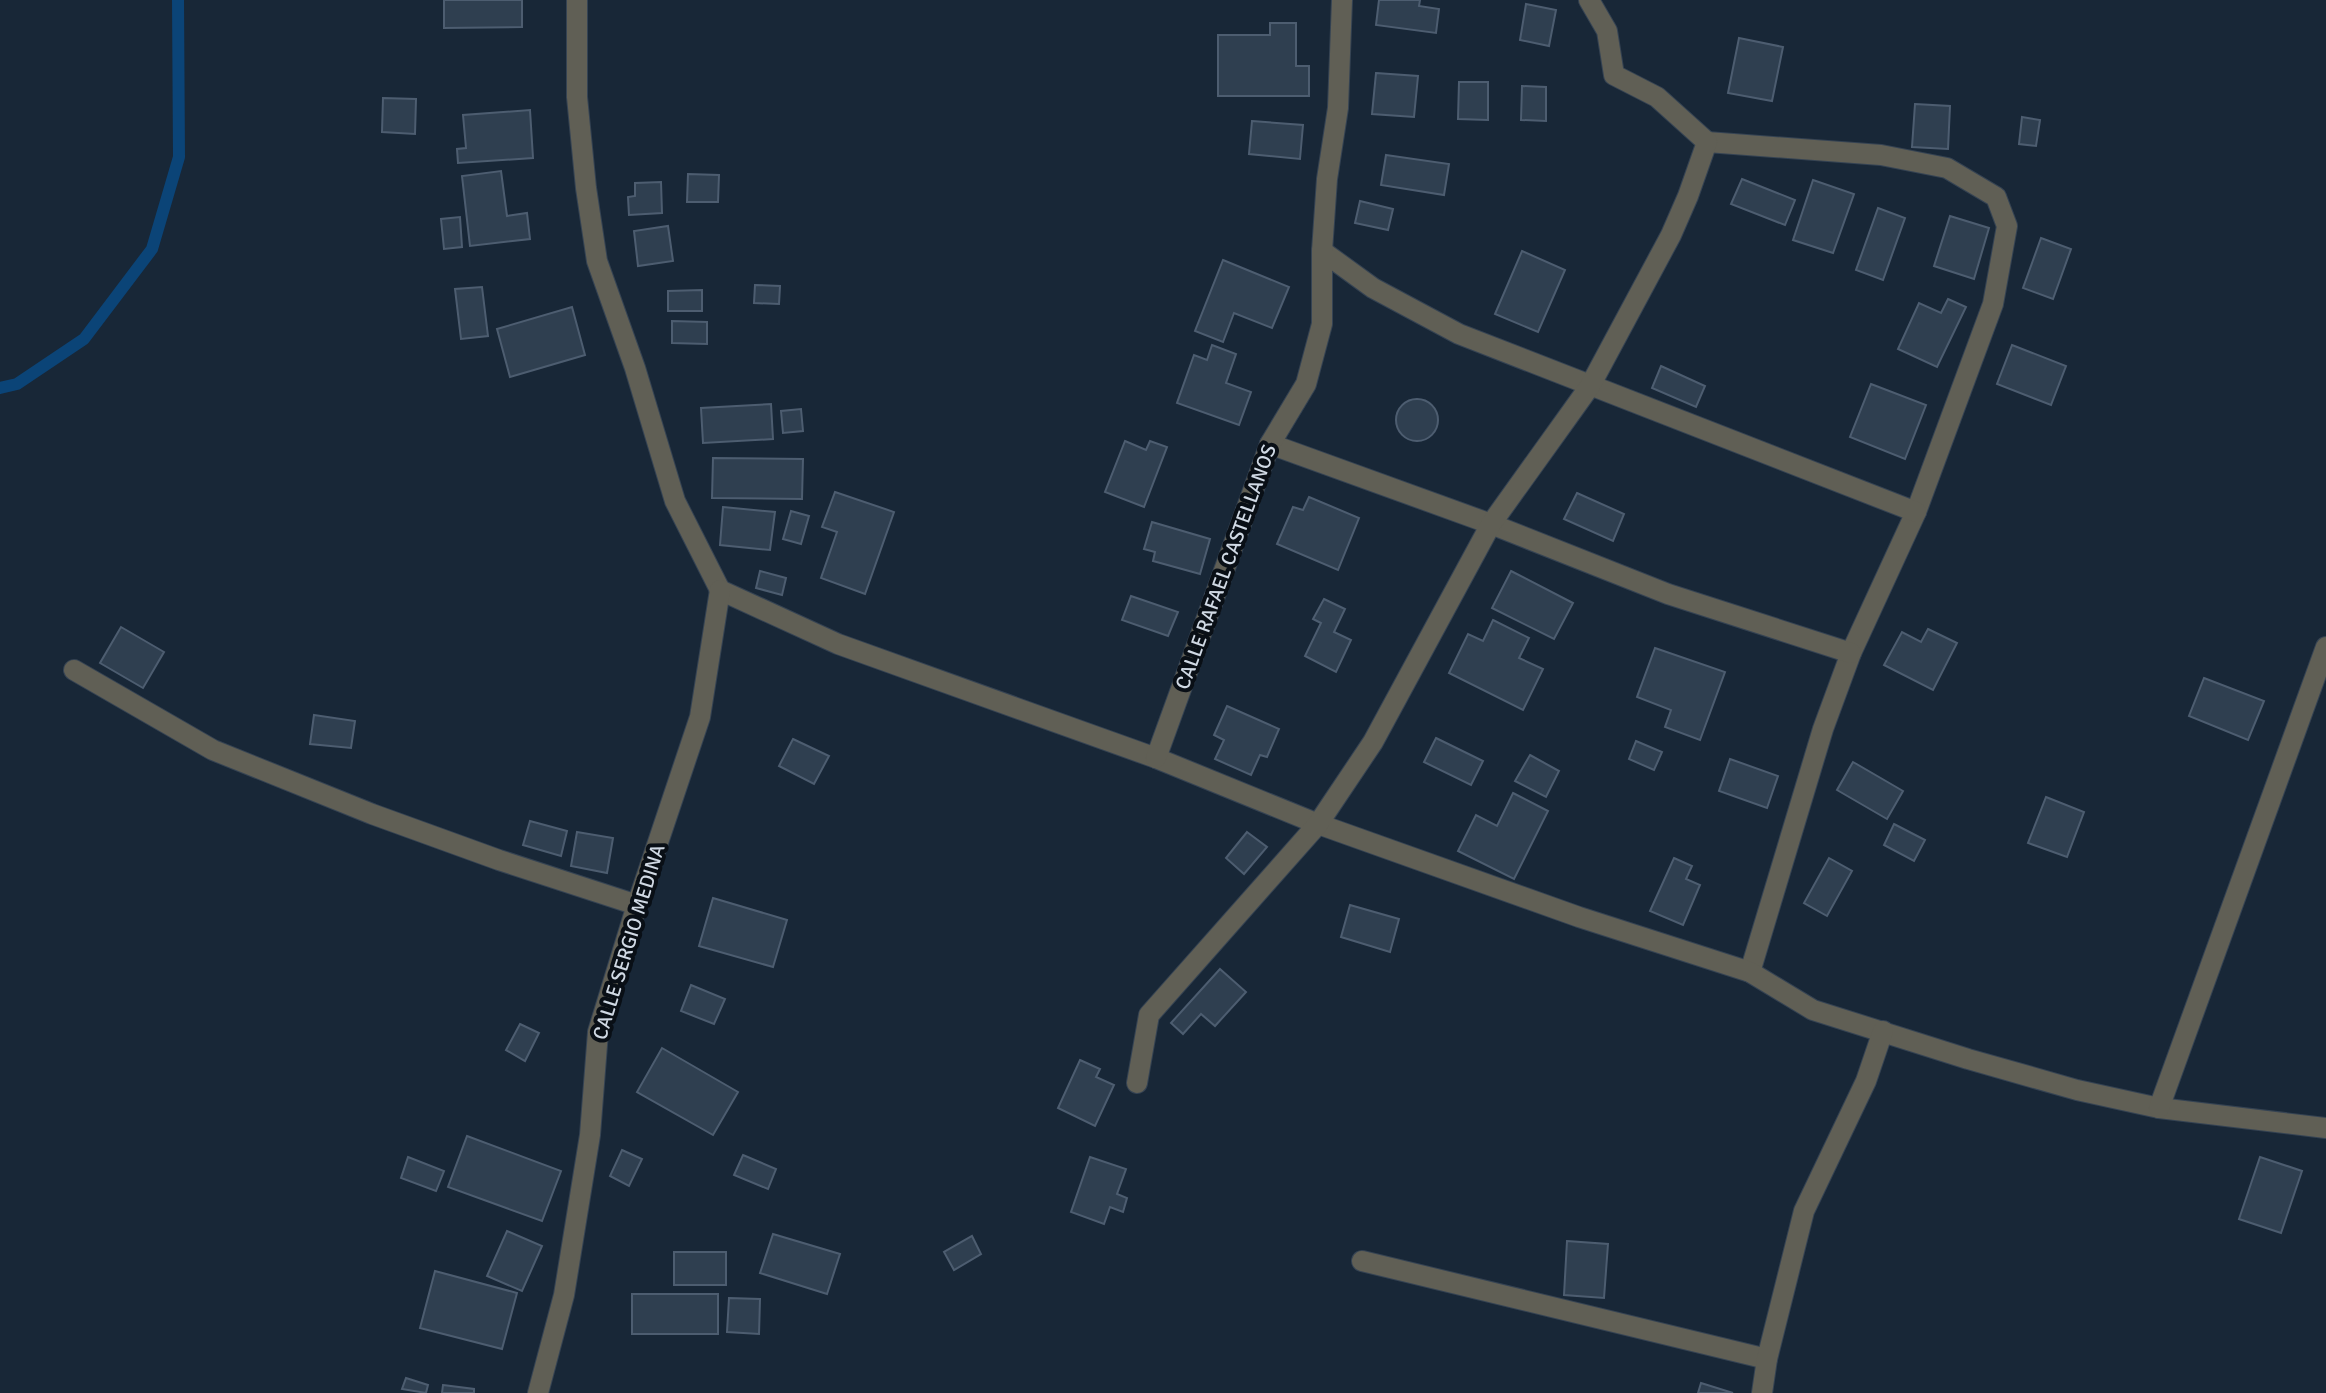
<svg xmlns="http://www.w3.org/2000/svg" width="2326" height="1393" font-family="Signika,sans-serif">
	<style>
		.lines { fill: none; stroke-linecap: round; stroke-linejoin: round }
		.stream { stroke: #0b4477; stroke-width: 12 }
		.building { fill: #2f3f50; stroke: #4d5d70; stroke-width: 2 }
		.minor-casing { stroke: #354353; stroke-width: 22 }
		.minor { stroke: #605f55; stroke-width: 20 }
		.labels { text-anchor: middle; dominant-baseline: central; stroke-width: 8; stroke-linejoin: round; paint-order: stroke }
		.street-label { font-size: 20px; fill: #d0d9e4; stroke: #090f16 }
	</style>
	<rect width="100%" height="100%" fill="#182737"/>
	<g class="lines">
		<polyline class="stream" points="0,388 17,384 84,339 152,249 179,157 178,0"/>
	</g>
	<g class="building">
		<polygon points="444,0 522,0 522,27 444,28"/>
		<polygon points="1379,0 1420,0 1419,6 1439,9 1436,33 1376,25"/>
		<polygon points="1526,4 1556,10 1549,46 1520,40"/>
		<polygon points="1270,23 1296,23 1296,66 1309,66 1309,96 1218,96 1218,35 1270,35"/>
		<polygon points="1739,38 1783,47 1772,101 1728,93"/>
		<polygon points="1376,73 1418,76 1414,117 1372,114"/>
		<polygon points="1459,82 1488,82 1488,120 1458,119"/>
		<polygon points="1522,86 1546,87 1546,121 1521,120"/>
		<polygon points="383,98 416,99 415,134 382,132"/>
		<polygon points="1915,104 1950,106 1948,149 1912,147"/>
		<polygon points="530,110 533,158 458,163 457,149 466,148 463,115"/>
		<polygon points="2022,117 2040,120 2036,146 2019,144"/>
		<polygon points="1252,121 1303,125 1300,159 1249,154"/>
		<polygon points="1386,155 1449,164 1444,195 1381,185"/>
		<polygon points="501,171 507,216 527,213 530,239 470,246 462,176"/>
		<polygon points="688,174 719,175 718,202 687,202"/>
		<polygon points="1742,179 1795,200 1785,225 1731,204"/>
		<polygon points="1813,180 1854,194 1833,253 1793,240"/>
		<polygon points="661,182 662,213 629,215 628,197 635,196 635,183"/>
		<polygon points="1360,201 1393,209 1388,230 1355,223"/>
		<polygon points="1878,208 1905,218 1883,280 1856,270"/>
		<polygon points="1950,216 1989,228 1974,279 1934,266"/>
		<polygon points="460,217 462,247 444,249 441,219"/>
		<polygon points="668,226 673,261 638,266 634,231"/>
		<polygon points="2041,238 2071,249 2053,299 2023,288"/>
		<polygon points="1522,251 1565,270 1538,332 1495,314"/>
		<polygon points="1223,260 1289,287 1272,328 1234,313 1223,342 1195,331"/>
		<polygon points="755,285 780,286 779,304 754,303"/>
		<polygon points="482,287 488,336 461,339 455,289"/>
		<polygon points="702,290 702,311 668,311 668,291"/>
		<polygon points="1948,299 1966,307 1937,367 1898,349 1919,303 1941,313"/>
		<polygon points="572,307 585,355 510,377 497,329"/>
		<polygon points="672,321 707,322 707,344 672,343"/>
		<polygon points="1212,345 1236,354 1226,383 1251,392 1239,425 1177,403 1194,355 1207,360"/>
		<polygon points="2012,345 2066,366 2051,405 1997,384"/>
		<polygon points="1661,366 1705,386 1696,407 1652,388"/>
		<polygon points="1871,384 1926,405 1905,459 1850,437"/>
		<circle cx="1417" cy="420" r="21"/>
		<polygon points="771,404 773,439 703,443 701,408"/>
		<polygon points="801,409 803,431 783,433 781,411"/>
		<polygon points="1125,441 1146,450 1150,441 1167,447 1144,507 1105,492"/>
		<polygon points="713,458 803,459 802,499 712,498"/>
		<polygon points="835,492 894,512 865,594 821,578 837,532 822,527"/>
		<polygon points="1577,493 1624,514 1613,541 1564,519"/>
		<polygon points="1309,497 1359,518 1338,570 1277,544 1293,507 1303,510"/>
		<polygon points="723,507 775,512 770,550 720,545"/>
		<polygon points="791,511 809,516 801,544 783,539"/>
		<polygon points="1152,522 1210,539 1200,574 1153,561 1155,552 1144,549"/>
		<polygon points="760,571 786,578 782,595 756,588"/>
		<polygon points="1511,571 1573,603 1554,639 1492,608"/>
		<polygon points="1131,596 1178,612 1168,636 1122,620"/>
		<polygon points="1324,599 1345,609 1334,632 1351,640 1336,672 1305,656 1321,623 1313,619"/>
		<polygon points="1493,620 1529,638 1519,658 1543,669 1523,710 1449,673 1468,634 1483,641"/>
		<polygon points="121,627 164,652 143,688 100,663"/>
		<polygon points="1928,629 1957,643 1933,690 1884,665 1902,632 1921,642"/>
		<polygon points="1655,648 1725,672 1700,740 1665,727 1671,710 1637,697"/>
		<polygon points="2204,678 2264,701 2248,740 2189,716"/>
		<polygon points="1227,706 1279,729 1267,757 1260,755 1251,775 1215,759 1224,740 1214,735"/>
		<polygon points="314,715 355,721 351,748 310,744"/>
		<polygon points="1436,738 1483,761 1471,785 1424,762"/>
		<polygon points="793,739 829,756 814,784 779,766"/>
		<polygon points="1636,741 1662,752 1654,770 1629,759"/>
		<polygon points="1530,755 1559,771 1546,797 1515,781"/>
		<polygon points="1730,759 1778,776 1767,808 1719,791"/>
		<polygon points="1853,762 1903,791 1887,819 1837,790"/>
		<polygon points="1513,793 1548,811 1514,879 1458,851 1476,815 1497,826"/>
		<polygon points="2046,797 2084,812 2067,857 2028,843"/>
		<polygon points="530,821 567,831 561,856 523,845"/>
		<polygon points="1894,824 1925,840 1914,861 1884,845"/>
		<polygon points="577,832 613,838 607,873 571,866"/>
		<polygon points="1247,832 1267,847 1244,874 1226,858"/>
		<polygon points="1674,858 1692,866 1686,879 1700,885 1683,925 1650,911"/>
		<polygon points="1829,858 1852,871 1827,916 1804,903"/>
		<polygon points="713,898 787,920 773,967 699,946"/>
		<polygon points="1350,905 1399,919 1390,952 1341,937"/>
		<polygon points="1220,969 1246,992 1215,1026 1201,1014 1183,1034 1171,1023"/>
		<polygon points="691,985 725,999 714,1024 681,1011"/>
		<polygon points="520,1024 539,1033 525,1061 506,1050"/>
		<polygon points="662,1048 738,1092 713,1135 637,1092"/>
		<polygon points="1080,1060 1100,1069 1096,1077 1114,1085 1095,1126 1058,1108"/>
		<polygon points="467,1136 561,1171 542,1221 448,1187"/>
		<polygon points="622,1150 642,1159 629,1186 610,1176"/>
		<polygon points="743,1155 776,1169 768,1189 734,1175"/>
		<polygon points="408,1157 444,1171 436,1191 401,1178"/>
		<polygon points="1090,1157 1126,1169 1117,1194 1127,1198 1123,1212 1110,1207 1104,1224 1071,1212"/>
		<polygon points="2260,1157 2302,1171 2281,1233 2239,1219"/>
		<polygon points="507,1231 542,1246 522,1291 487,1276"/>
		<polygon points="773,1234 840,1254 827,1294 760,1273"/>
		<polygon points="972,1236 981,1254 954,1270 944,1252"/>
		<polygon points="1567,1241 1608,1244 1604,1298 1564,1295"/>
		<rect x="674" y="1252" width="52" height="33"/>
		<polygon points="435,1271 517,1293 502,1349 420,1328"/>
		<rect x="632" y="1294" width="86" height="40"/>
		<polygon points="729,1298 760,1299 759,1334 727,1332"/>
		<polygon points="406,1378 428,1385 426,1393 402,1389"/>
		<polygon points="1701,1383 1733,1393 1698,1393"/>
		<polygon points="443,1385 474,1389 474,1393 442,1393"/>
	</g>
	<g class="lines">
		<defs>
			<g id="minor">
				<polyline points="577,0 577,97 586,188 597,261 635,368 675,501 720,590"/>
				<polyline points="1707,142 1881,155 1947,168 1996,197 2007,226 1993,304 1916,512 1851,653 1823,729 1750,972"/>
				<polyline points="1322,251 1373,288 1459,334 1916,512"/>
				<polyline points="1270,444 1491,524 1668,594 1851,653"/>
				<polyline points="720,590 838,644 1156,758 1318,824 1579,917 1750,972 1813,1010 1968,1059 2077,1090 2159,1108 2326,1128"/>
				<polyline points="74,670 213,750 372,814 499,860 637,905"/>
				<polyline points="1156,758 1270,444 1306,384 1322,324 1322,251 1327,179 1338,108 1342,0"/>
				<polyline points="1137,1083 1149,1015 1318,824 1373,742 1491,524 1590,386 1671,235 1688,196 1707,142 1657,97 1614,75 1607,31 1589,0"/>
				<polyline points="2159,1108 2326,647"/>
				<polyline points="1362,1261 1767,1359"/>
				<polyline points="538,1393 564,1295 590,1135 598,1032 637,905 700,717 720,590"/>
				<polyline points="1762,1393 1767,1359 1804,1211 1866,1081 1883,1031"/>
			</g>
		</defs>
		<use href="#minor" class="minor-casing"/>
		<use href="#minor" class="minor"/>
	</g>
	<g class="labels">
		<g class="street-label">
			<text transform="translate(1226 567) rotate(-70)">CALLE RAFAEL CASTELLANOS</text>
			<text transform="translate(629 942) rotate(-73)">CALLE SERGIO MEDINA</text>
		</g>
	</g>
</svg>
